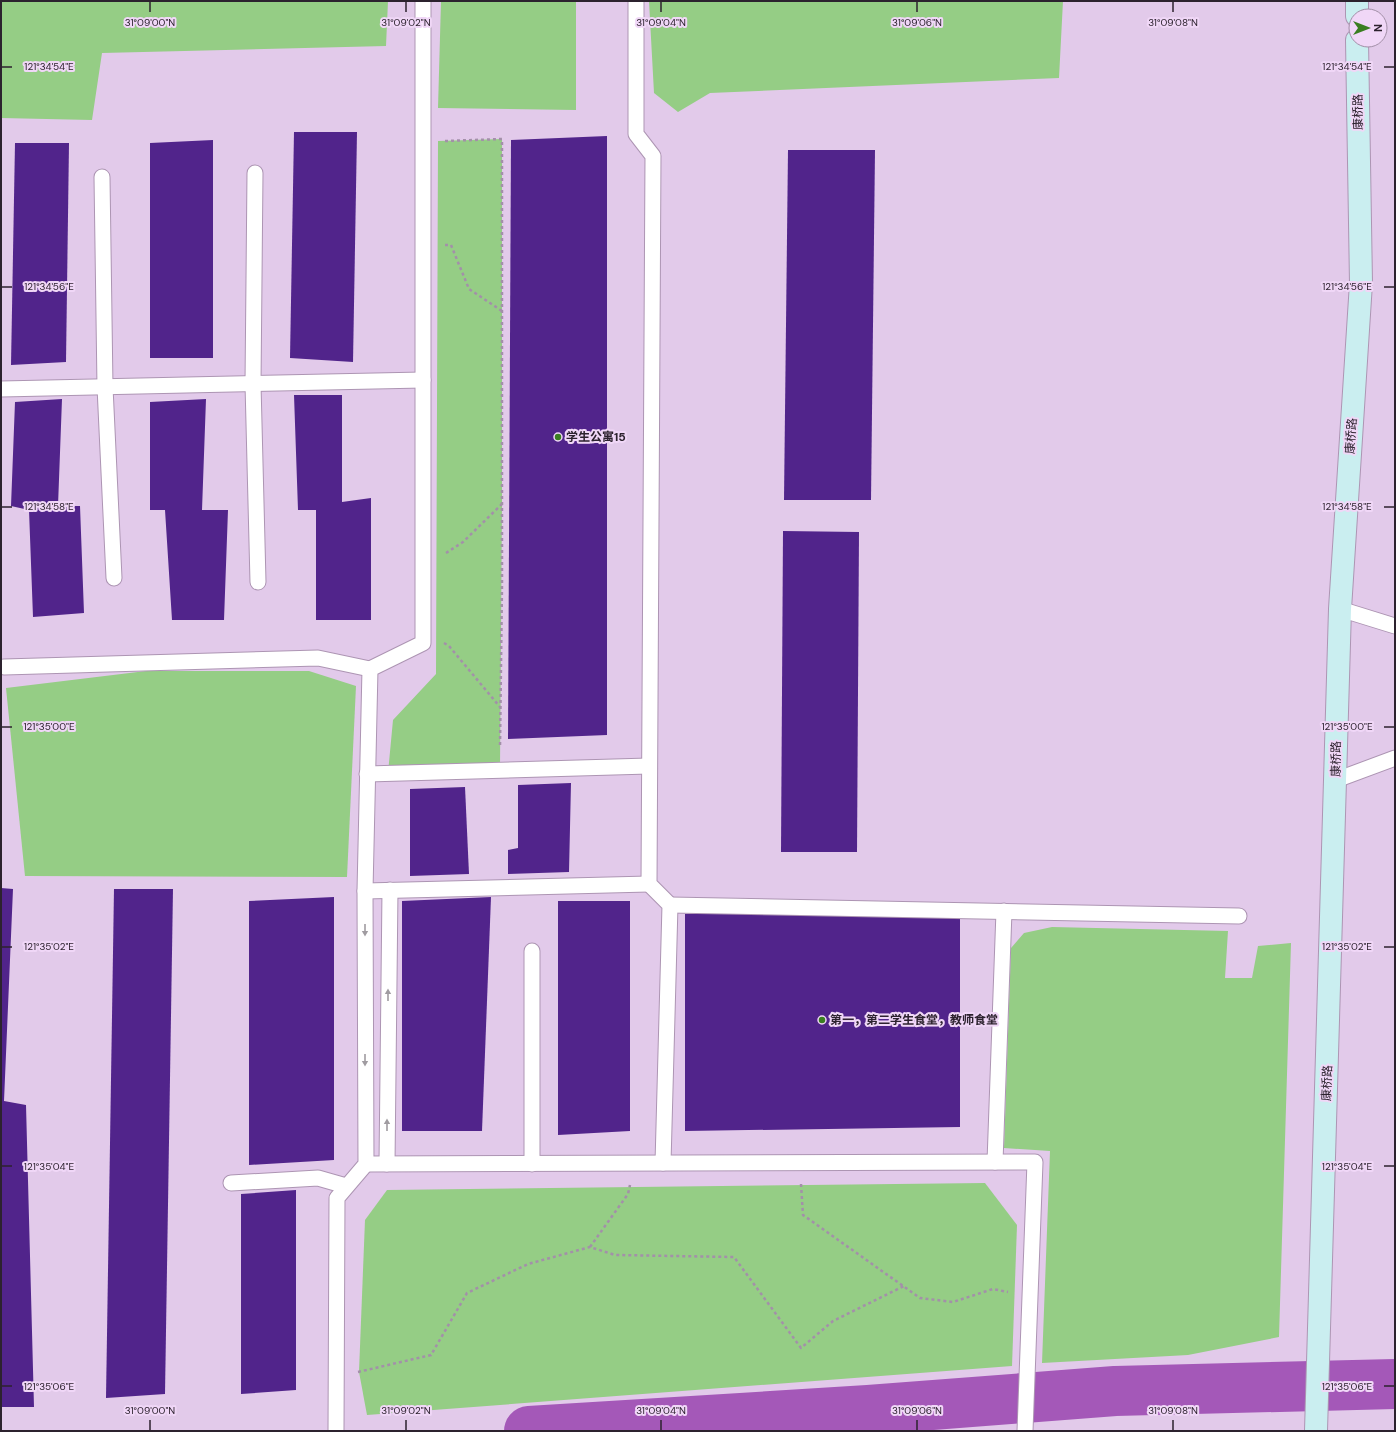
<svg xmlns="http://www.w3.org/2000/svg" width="1396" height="1432" font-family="'DM Sans','Noto Sans SC',sans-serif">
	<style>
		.green { fill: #95cd85 }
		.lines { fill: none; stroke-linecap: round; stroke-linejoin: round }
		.river { stroke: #a458b8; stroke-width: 50 }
		.building { fill: #51248b }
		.lane-casing { stroke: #ad95b3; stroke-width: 17 }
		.secondary-casing { stroke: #ad95b3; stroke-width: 24 }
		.path { stroke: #a390a9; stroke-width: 2.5; stroke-dasharray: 3 3; stroke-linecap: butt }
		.lane { stroke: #fff; stroke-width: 15 }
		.secondary { stroke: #caeef0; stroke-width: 22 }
		.oneway { fill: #a09ca1 }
		.ticks { fill: none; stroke: #2c222e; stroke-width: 1.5 }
		.poi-dot { fill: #3a7e21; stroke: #f0d7f7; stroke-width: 1.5 }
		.labels { text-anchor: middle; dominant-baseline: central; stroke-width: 4; stroke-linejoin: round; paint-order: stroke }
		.street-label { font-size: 12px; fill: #2c222e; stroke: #f0d7f7 }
		.poi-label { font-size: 12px; font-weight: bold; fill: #2c222e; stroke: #f0d7f7; text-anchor: start }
		.ticks-label { font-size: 10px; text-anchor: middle; fill: #2c222e; stroke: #f0d7f7; stroke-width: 4; stroke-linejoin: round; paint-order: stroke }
	</style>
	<rect width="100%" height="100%" fill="#e2caea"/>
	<g class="green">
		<polygon points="1,1 388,1 386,46 102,53 92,120 1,118"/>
		<polygon points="441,1 576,1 576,110 438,108"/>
		<polygon points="649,1 1063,1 1059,78 710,93 678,112 654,93"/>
		<polygon points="502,139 502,504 500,770 388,773 393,720 436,674 438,141"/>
		<polygon points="146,671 309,671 356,686 347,877 25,876 6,688"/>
		<polygon points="1052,927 1228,931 1225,978 1252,978 1258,946 1291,943 1279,1337 1188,1355 1042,1363 1050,1151 1004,1148 1011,948 1024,933"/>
		<polygon points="985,1183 1017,1225 1012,1366 367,1415 359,1372 365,1220 387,1190"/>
	</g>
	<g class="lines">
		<polyline class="river" points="529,1431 868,1410 1115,1391 1395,1384"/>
	</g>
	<g class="building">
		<polygon points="294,132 357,132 353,362 290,358"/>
		<polygon points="607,136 607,735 508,739 511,140"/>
		<polygon points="213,140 213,358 150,358 150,143"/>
		<polygon points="15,143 69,143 66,362 11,365"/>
		<polygon points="788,150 875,150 871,500 784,500"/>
		<polygon points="294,395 342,395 342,502 371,498 371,620 316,620 316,510 298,510"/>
		<polygon points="62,399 58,506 80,506 84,613 33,617 29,510 11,506 15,402"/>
		<polygon points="206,399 202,510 228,510 224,620 172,620 165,510 150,510 150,402"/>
		<polygon points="783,531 859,532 857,852 781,852"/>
		<polygon points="571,783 569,872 508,874 508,850 518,848 518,785"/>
		<polygon points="465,787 469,874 410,876 410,789"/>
		<polygon points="1,888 13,889 4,1101 26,1105 34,1407 1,1407"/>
		<polygon points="114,889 173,889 165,1394 106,1398"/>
		<polygon points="334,897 334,1160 249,1165 249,901"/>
		<polygon points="491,897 482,1131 402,1131 402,901"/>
		<polygon points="558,901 630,901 630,1131 558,1135"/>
		<polygon points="685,914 960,914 960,1127 685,1131"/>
		<polygon points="296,1190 296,1390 241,1394 241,1194"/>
	</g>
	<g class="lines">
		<defs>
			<g id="lane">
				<polyline points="636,1 636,134 653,156 649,884 670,905 663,1163"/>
				<polyline points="255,173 253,384 258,582"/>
				<polyline points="102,177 105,387 114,578"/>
				<polyline points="1,389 423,380"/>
				<polyline points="1340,609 1395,626"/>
				<polyline points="4,667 318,658 370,669"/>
				<polyline points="367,774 649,766"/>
				<polyline points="1336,780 1395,758"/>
				<polyline points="365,891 649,884"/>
				<polyline points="670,905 1239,916"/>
				<polyline points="532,951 532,1164"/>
				<polyline points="995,1162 1004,911"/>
				<polyline points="366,1164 1035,1162 1025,1431"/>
				<polyline points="387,1164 390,890"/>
				<polyline points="231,1183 318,1178 346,1186"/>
				<polyline points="336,1431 337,1198 366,1164 365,891 370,669 423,643 423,1"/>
			</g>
			<g id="secondary">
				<polyline points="1357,1 1357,16"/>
				<polyline points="1316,1431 1340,609 1361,283 1357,40"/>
			</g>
		</defs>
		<use href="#lane" class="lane-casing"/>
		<use href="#secondary" class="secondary-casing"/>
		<g class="path">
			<polyline points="445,141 502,139 502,585 500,748"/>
			<polyline points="445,245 451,245 469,289 502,311"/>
			<polyline points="446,553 463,542 502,504"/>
			<polyline points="444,643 449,646 500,707"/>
			<polyline points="801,1184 803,1215 920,1298 953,1302 993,1289 1008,1292"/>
			<polyline points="590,1247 628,1194 630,1185"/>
			<polyline points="358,1372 431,1355 467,1293 528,1264 590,1247 615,1255 734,1257 801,1348 833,1321 904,1286"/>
		</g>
		<use href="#lane" class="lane"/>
		<use href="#secondary" class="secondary"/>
	</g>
	<defs><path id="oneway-solid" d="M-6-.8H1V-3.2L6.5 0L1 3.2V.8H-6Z"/></defs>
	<g class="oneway">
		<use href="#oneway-solid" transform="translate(365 930) rotate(90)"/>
		<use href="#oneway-solid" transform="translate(388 995) rotate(-90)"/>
		<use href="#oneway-solid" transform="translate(365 1060) rotate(90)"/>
		<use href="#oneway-solid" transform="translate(387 1125) rotate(-90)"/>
	</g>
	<path class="ticks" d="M150 2V12M406 2V12M661 2V12M917 2V12M1173 2V12M2 67H12M1384 67H1394M2 287H12M1384 287H1394M2 507H12M1384 507H1394M2 727H12M1384 727H1394M2 947H12M1384 947H1394M2 1166H12M1384 1166H1394M2 1386H12M1384 1386H1394M150 1420V1430M406 1420V1430M661 1420V1430M917 1420V1430M1173 1420V1430"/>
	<g class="poi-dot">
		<circle cx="558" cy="437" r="4"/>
		<circle cx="822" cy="1020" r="4"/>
	</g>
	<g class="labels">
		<g class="street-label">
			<text transform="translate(1358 112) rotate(-91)">康桥路</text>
			<text transform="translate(1351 436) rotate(-86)">康桥路</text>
			<text transform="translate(1336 759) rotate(-89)">康桥路</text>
			<text transform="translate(1327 1083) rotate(-88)">康桥路</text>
		</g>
		<g class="poi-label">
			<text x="566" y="437">学生公寓15</text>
			<text x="830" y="1020">第一，第二学生食堂，教师食堂</text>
		</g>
	</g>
	<g class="ticks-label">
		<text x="150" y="26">31°09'00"N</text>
		<text x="406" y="26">31°09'02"N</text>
		<text x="661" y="26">31°09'04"N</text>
		<text x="917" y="26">31°09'06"N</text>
		<text x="1173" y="26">31°09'08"N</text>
		<text x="1347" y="70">121°34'54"E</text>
		<text x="49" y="70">121°34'54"E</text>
		<text x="1347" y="290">121°34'56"E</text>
		<text x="49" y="290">121°34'56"E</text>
		<text x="1347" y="510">121°34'58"E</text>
		<text x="49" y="510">121°34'58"E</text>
		<text x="1347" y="730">121°35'00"E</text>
		<text x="49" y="730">121°35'00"E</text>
		<text x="1347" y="950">121°35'02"E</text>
		<text x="49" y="950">121°35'02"E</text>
		<text x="49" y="1170">121°35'04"E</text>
		<text x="1347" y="1170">121°35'04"E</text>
		<text x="1347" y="1390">121°35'06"E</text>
		<text x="49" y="1390">121°35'06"E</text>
		<text x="150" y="1414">31°09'00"N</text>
		<text x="406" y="1414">31°09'02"N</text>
		<text x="661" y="1414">31°09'04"N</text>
		<text x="917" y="1414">31°09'06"N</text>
		<text x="1173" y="1414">31°09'08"N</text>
	</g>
	<rect width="1396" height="1432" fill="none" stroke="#2c222e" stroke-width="4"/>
	<g transform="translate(1368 28) rotate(90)"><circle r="19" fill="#f0d7f7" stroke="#a28fa7"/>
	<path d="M0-3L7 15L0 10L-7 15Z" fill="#3a7e21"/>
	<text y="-6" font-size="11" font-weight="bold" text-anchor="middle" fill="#2c222e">N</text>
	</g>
</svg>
